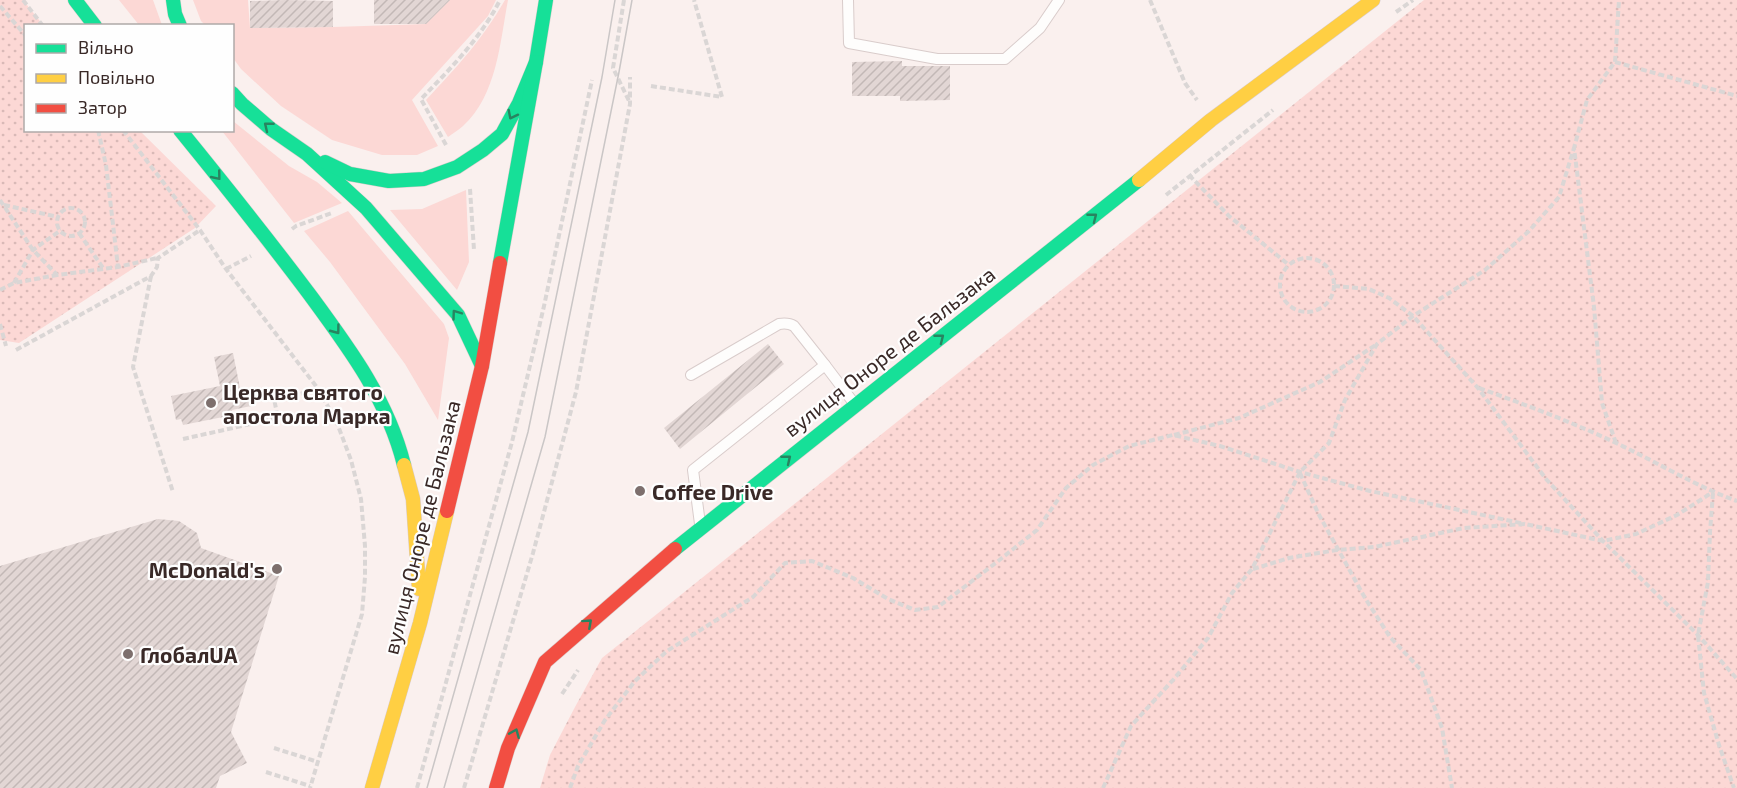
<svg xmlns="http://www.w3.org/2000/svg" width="1737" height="788" font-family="'Exo 2',sans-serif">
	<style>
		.grass { fill: #fcd8d5 }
		.park { fill: url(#park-dots) }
		.building { fill: url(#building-hatch) }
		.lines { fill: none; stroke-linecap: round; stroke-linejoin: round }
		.lane-casing { stroke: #d9cccb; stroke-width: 12 }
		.fast-casing { stroke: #d9cccb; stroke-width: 15 }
		.slow-casing { stroke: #d9cccb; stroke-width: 15 }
		.jam-casing { stroke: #d9cccb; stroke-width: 15 }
		.path { stroke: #dad6d5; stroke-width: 4; stroke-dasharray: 6 3; stroke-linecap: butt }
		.lane { stroke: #fefdfc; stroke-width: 10 }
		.fast { stroke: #16e098; stroke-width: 14 }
		.slow { stroke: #ffcf43; stroke-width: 14 }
		.jam { stroke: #f24e42; stroke-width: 14 }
		.tram { stroke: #cac6c6; stroke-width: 1.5 }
		.oneway { stroke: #288460 }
		.poi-dot { fill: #7d6f6d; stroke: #fefefe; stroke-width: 2 }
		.labels { text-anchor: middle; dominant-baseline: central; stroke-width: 4.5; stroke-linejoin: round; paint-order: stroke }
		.street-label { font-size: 21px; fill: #392927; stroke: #fefefe }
		.poi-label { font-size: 21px; font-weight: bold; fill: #392927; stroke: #fefefe; text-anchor: start }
	</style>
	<defs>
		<pattern id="park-dots" width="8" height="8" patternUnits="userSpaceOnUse" patternTransform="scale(1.5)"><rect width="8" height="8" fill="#fcd8d5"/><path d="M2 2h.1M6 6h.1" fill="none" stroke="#d9b9b7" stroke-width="1.8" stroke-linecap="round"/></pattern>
		<pattern id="building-hatch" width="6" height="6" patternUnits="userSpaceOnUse" patternTransform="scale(1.5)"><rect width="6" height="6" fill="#e2d6d4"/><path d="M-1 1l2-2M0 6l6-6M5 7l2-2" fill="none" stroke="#c3b8b6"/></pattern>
	</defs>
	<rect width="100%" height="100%" fill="#faf0ee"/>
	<g class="grass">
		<polygon points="119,0 153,0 162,25 139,25"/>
		<polygon points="193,0 248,0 250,28 333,27 426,24 450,0 496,0 488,16 412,100 438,146 417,155 382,155 332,140 281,106 241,69 233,58 232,26 205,25 201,21"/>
		<path d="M505 0H508C500 42 497 95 463 126 459 130 453 133 448 137L426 100C457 67 482 40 505 0Z"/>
		<polygon points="233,121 289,166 317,182 342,203 294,223 222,131 232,130"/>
		<polygon points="466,190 469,262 457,290 390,210 422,209"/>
		<polygon points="348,211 444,324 449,338 438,420 405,364 330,262 304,231"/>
	</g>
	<g class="park">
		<polygon points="0,0 23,0 43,25 26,26 26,130 140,131 216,206 195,228 19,343 0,340"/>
		<polygon points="1424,0 1737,0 1737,788 540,788 550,755 575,707 602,658"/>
	</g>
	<g class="building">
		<polygon points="285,0 333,1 333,27 250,28 250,1"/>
		<polygon points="374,0 450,0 426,24 374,24"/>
		<polygon points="902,61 902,66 950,66 950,100 900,101 900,96 852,96 852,62"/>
		<polygon points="768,344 784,364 680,449 664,428"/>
		<polygon points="233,353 240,388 247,387 251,406 232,410 233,415 183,425 181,419 176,420 171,396 220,386 214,357"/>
		<polygon points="158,519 179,521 197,533 201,548 279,576 231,732 247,763 220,776 216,788 0,788 0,566"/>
	</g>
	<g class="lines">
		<defs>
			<g id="lane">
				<polyline points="848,0 849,43 937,59 1005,59 1040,28 1059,0"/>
				<path d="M691 375 779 324C785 323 789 323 794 326L825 365"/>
				<polyline points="700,524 693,470 825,365 853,402"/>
			</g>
			<g id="fast">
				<polyline points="75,0 95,26"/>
				<polyline points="173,0 175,14 180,26"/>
				<polyline points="232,93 242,104 271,129 307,154 366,208 458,315 482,366"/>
				<path d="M180 130C224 184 268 239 310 295 349 348 388 400 404 465"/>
				<polyline points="325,162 350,174 389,181 424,179 457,167 483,150 502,134 519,103 536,62 546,0"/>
				<polyline points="500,263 536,62"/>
				<polyline points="675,549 1139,180"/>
			</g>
			<g id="slow">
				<polyline points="1139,180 1211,120 1373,0"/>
				<polyline points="404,465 413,499 419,589"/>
				<polyline points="372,788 420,623 447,511"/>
			</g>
			<g id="jam">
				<polyline points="447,511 482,366 500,263"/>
				<polyline points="496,788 508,748 545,662 675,549"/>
			</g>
		</defs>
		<use href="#lane" class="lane-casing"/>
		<use href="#fast" class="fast-casing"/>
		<use href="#slow" class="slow-casing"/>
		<use href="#jam" class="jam-casing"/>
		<g class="path">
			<polyline points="23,0 43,26"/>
			<polyline points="624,0 613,68 630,103"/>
			<polyline points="1150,0 1185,83 1197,100"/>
			<polyline points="0,6 26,36"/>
			<polyline points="1396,12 1413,0"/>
			<polyline points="1615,62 1737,96"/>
			<polyline points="651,86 722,97 694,0"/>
			<polyline points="98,130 106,165 118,267"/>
			<polyline points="123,130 200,230 226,269 319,390 337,423 351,460 361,499 365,546 365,577 362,614 310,788"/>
			<path d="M446 145 421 99C450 69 481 38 500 0"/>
			<polyline points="1189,175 1229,216 1289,265"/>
			<polyline points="470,189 474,250"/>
			<polyline points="1166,195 1273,110"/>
			<polyline points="0,200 33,250 57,275 118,267 157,258"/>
			<polyline points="4,205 58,217"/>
			<circle cx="71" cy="222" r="14"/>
			<polyline points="292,229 296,226 332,213"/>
			<polyline points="79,233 103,268"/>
			<circle cx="1307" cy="285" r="27"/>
			<polyline points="226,269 251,256"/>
			<polyline points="151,276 133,367 173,492"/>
			<polyline points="14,283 33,250 61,230"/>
			<polyline points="1334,286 1369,289 1389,298 1413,316 1478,388 1546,479 1603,541 1698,635 1737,679"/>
			<polyline points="0,290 14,283 57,275"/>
			<polyline points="0,324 6,346"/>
			<polyline points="16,350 151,276 157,267 158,258 200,230"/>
			<path d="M1479 388C1526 405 1572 422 1616 443 1657 462 1695 486 1737 501"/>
			<polyline points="1174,435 1239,418 1320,382 1377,344"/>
			<polyline points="183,439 278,418 274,399 319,390"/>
			<polyline points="1616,443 1602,403 1594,307 1574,148 1587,100 1615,62 1619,0"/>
			<polyline points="1300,473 1318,513 1365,598 1390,637 1421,670 1442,728 1452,788"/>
			<polyline points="1713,493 1710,532 1708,582 1698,635 1704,693 1719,745 1734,788"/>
			<polyline points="1253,569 1289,558 1337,550 1374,547 1464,528 1525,524 1603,541 1636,534 1677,515 1713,492"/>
			<polyline points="562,694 578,670"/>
			<polyline points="274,748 318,762"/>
			<polyline points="266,772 310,786"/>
			<polyline points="417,788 512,442 544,306 592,80"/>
			<polyline points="464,788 533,553 576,392 630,104 630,77"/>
			<polyline points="570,788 578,766 605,720 635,681 667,651 753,597 785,563 812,561 853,578 888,599 915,610 938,607 997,562 1037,530 1066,488 1093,465 1129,446 1173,435 1220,446 1300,472 1370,491 1525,524"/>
			<polyline points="1103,788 1131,726 1173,680 1208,638 1232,593 1252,569 1300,472 1329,443 1345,400 1377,344 1413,316 1485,270 1529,231 1559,197 1574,148"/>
		</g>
		<use href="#lane" class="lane"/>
		<use href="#fast" class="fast"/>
		<use href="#slow" class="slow"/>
		<use href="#jam" class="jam"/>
		<g class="tram">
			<polyline points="427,788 528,432 602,77 615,0"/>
			<polyline points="444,788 545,437 619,72 632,0"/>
		</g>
	</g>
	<defs><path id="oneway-chevron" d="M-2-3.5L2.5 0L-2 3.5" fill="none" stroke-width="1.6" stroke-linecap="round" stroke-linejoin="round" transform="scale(1.5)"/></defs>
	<g class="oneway">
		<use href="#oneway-chevron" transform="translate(512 115) rotate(117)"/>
		<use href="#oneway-chevron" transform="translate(268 126) rotate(-141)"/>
		<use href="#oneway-chevron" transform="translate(217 176) rotate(51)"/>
		<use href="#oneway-chevron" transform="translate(1093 217) rotate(-38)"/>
		<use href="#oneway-chevron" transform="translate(456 314) rotate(-126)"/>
		<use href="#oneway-chevron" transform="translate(336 330) rotate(53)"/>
		<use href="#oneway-chevron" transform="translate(940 338) rotate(-38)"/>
		<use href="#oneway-chevron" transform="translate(787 459) rotate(-39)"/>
		<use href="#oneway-chevron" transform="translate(588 623) rotate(-42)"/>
		<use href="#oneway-chevron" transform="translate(515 733) rotate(-67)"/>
	</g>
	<g class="poi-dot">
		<circle cx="211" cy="403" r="6"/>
		<circle cx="640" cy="491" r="6"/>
		<circle cx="277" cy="569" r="6"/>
		<circle cx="128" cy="654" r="6"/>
	</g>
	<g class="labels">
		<g class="street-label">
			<text transform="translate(889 351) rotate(-38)">вулиця Оноре де Бальзака</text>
			<text transform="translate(421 527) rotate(-76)">вулиця Оноре де Бальзака</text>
		</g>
		<g class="poi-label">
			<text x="223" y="391">Церква святого<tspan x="223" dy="24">апостола Марка</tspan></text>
			<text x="652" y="491">Coffee Drive</text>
			<text x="265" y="569" text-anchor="end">McDonald's</text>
			<text x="140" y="654">ГлобалUA</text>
		</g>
	</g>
	<rect x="24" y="24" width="210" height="108" fill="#fefefe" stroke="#afa9a8" stroke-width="1.5"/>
	<rect x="36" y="44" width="30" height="9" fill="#16e098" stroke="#afa9a8" stroke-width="1.5"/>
	<text x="78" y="54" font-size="18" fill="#392927">Вільно</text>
	<rect x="36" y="74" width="30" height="9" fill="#ffcf43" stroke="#afa9a8" stroke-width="1.5"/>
	<text x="78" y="84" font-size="18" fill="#392927">Повільно</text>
	<rect x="36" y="104" width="30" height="9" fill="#f24e42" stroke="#afa9a8" stroke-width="1.5"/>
	<text x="78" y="114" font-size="18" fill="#392927">Затор</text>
</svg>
